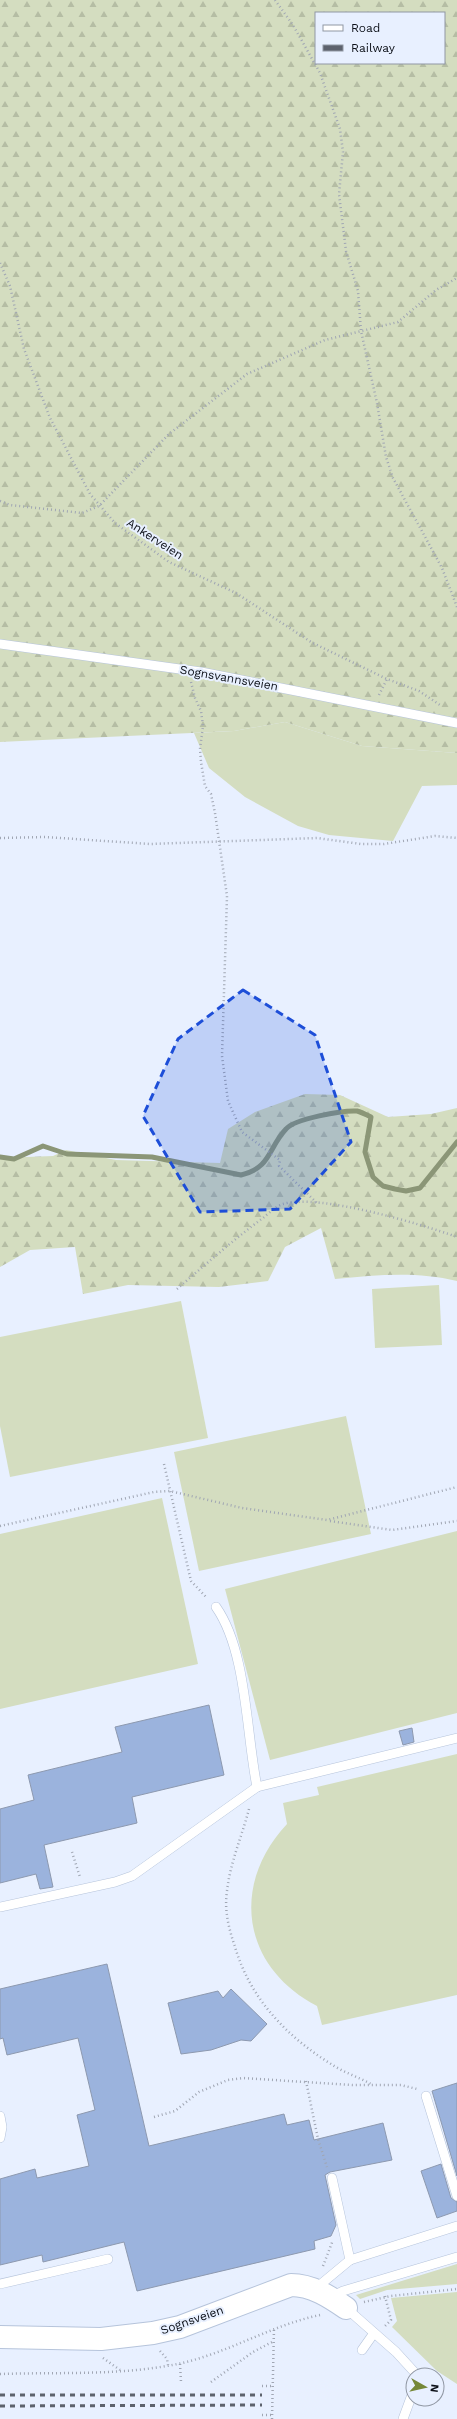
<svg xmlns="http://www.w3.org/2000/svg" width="457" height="2419" font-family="'Work Sans',sans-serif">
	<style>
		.grass { fill: #d4ddc0 }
		.forest { fill: url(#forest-firs); fill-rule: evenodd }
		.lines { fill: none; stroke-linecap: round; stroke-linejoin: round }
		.stream { stroke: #8b9677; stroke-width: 5 }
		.building { fill: #9bb3dd; stroke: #8d99af }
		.service-casing { stroke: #b6c4db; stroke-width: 10 }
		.tertiary-casing { stroke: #b6c4db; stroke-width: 24 }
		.path { stroke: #a0a6b3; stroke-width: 2.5; stroke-dasharray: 1 3; stroke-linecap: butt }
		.service { stroke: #fff; stroke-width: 9 }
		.tertiary { stroke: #fff; stroke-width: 22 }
		.rail { stroke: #5d626d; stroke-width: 3; stroke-dasharray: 5 5; stroke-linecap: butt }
		.marked { fill: #1d4ed8; fill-opacity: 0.2; stroke: #1d4ed8; stroke-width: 3; stroke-dasharray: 8 5; stroke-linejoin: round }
		.labels { text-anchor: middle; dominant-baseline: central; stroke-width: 4; stroke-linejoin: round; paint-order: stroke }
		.street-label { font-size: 12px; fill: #0d1119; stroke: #e8f0ff }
	</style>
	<defs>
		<pattern id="forest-firs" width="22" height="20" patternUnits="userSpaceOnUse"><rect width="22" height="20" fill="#d4ddc0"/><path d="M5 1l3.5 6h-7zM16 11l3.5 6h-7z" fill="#b5bda4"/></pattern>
	</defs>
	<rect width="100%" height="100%" fill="#e8f0ff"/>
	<g class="grass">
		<polygon points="285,722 362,746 457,753 457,785 422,786 393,841 329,835 298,826 245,797 209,768 194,733 234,731"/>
		<polygon points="439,1285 442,1345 375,1348 372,1289"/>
		<polygon points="181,1301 208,1438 10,1477 0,1426 0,1337"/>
		<polygon points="346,1416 371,1534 199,1571 174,1452"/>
		<polygon points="162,1498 198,1664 0,1709 0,1534"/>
		<polygon points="457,1531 457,1713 270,1760 225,1589"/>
		<path d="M457 1754V1995L322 2025 317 2006C242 1967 230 1885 287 1824L283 1803 319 1795 317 1787Z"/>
		<polygon points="457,2264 457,2284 387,2290 360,2299 356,2295"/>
		<polygon points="457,2292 457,2384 437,2371 392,2327 397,2321 391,2298"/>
	</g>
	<g class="forest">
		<path d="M0 0H457V753L362 746 285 722 234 731 0 742ZM316 13H444V63H316Z"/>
		<path d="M305 1094 340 1095 388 1117 431 1114 457 1108V1281C416 1271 377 1275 335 1279L321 1228 285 1247 268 1281 219 1287 128 1285 83 1294 75 1247 30 1250 0 1267V1158L53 1156 66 1150 116 1160 220 1163 228 1129 255 1112Z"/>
	</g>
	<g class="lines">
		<path class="stream" d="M0 1157 14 1159 43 1146 67 1154 152 1157 241 1175C271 1168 268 1148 286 1129 294 1119 343 1110 357 1111 361 1112 367 1115 371 1117L365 1152 373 1177 383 1186 395 1189 406 1191 420 1188 457 1142"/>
	</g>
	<g class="building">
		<polygon points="209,1705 224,1775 132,1797 137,1823 44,1845 53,1887 40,1889 36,1874 0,1883 0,1809 34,1800 28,1775 122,1752 115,1727"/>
		<polygon points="412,1728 414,1742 403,1745 399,1731"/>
		<polygon points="107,1964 149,2146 284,2114 287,2125 309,2120 314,2140 383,2123 392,2160 330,2172 325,2175 336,2225 331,2236 314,2241 315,2249 137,2291 124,2242 43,2262 42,2255 0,2265 0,2179 35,2169 37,2178 89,2166 77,2115 95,2110 78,2038 7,2055 3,2038 0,2039 0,1989"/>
		<polygon points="231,1989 267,2024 251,2041 241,2040 211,2050 181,2054 168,2003 218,1991 223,1998"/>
		<polygon points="457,2083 457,2176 432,2091"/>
		<polygon points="441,2164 451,2198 457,2202 457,2211 437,2218 421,2171"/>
	</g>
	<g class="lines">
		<defs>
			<g id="service">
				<polyline points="0,644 201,672 457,723"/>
				<path d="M216 1607C247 1651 246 1733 257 1787"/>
				<polyline points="0,1907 115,1882 132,1876 257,1787 457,1738"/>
				<polyline points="426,2096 457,2196"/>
				<polyline points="0,2116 2,2127 0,2138"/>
				<polyline points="332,2178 350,2260"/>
				<polyline points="0,2284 108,2259"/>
				<polyline points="315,2289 350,2260 457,2226"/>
				<polyline points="331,2297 343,2291 457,2257"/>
				<polyline points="346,2308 396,2352 417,2375"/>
				<polyline points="362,2350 374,2333"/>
				<polyline points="403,2419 413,2392"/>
			</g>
			<path id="tertiary" d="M0 2337 101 2339 153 2333 180 2327 291 2285C312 2285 330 2297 346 2308"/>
		</defs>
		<use href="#service" class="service-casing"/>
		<use href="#tertiary" class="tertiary-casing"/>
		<g class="path">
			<polyline points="275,0 293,25 320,73 340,129 343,152 339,194 346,251 358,291 361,331 377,403 386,457 393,478 442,568 457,607"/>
			<polyline points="0,263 10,286 24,349 50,418 90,494 115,523 169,562 236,593 311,642 387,679 419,691 440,705"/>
			<polyline points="0,501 10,505 82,513 99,506 169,434 247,374 325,340 398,322 436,290 457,278"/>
			<polyline points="191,682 195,698 201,711 203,726 200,749 201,762 205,786 211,794 215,813 227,896 222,1056 228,1101 242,1132 280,1160 279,1166 317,1203"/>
			<polyline points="379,695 387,679"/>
			<polyline points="0,838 45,837 150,844 317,838 361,844 384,844 435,836 457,838"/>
			<path d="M177 1289C205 1265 233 1240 263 1218 269 1213 276 1206 283 1204 318 1193 421 1224 457 1237"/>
			<polyline points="164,1464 191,1581 207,1598"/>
			<polyline points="330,1521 392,1530 457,1521"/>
			<polyline points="0,1526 154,1492 170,1491 242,1508 327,1520 457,1487"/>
			<path d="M249 1809C242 1836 230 1863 227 1891 224 1911 229 1929 235 1947 250 1998 286 2036 331 2064 343 2072 358 2077 371 2084"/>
			<polyline points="72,1852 80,1877"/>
			<polyline points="306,2081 318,2139 327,2167"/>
			<polyline points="154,2117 175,2111 199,2092 228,2080 243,2078 352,2085 401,2085 417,2089"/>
			<polyline points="323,2266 333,2240"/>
			<polyline points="385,2296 391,2320 385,2326"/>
			<polyline points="364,2302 391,2296 457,2289"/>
			<polyline points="160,2351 167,2359 168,2365"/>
			<polyline points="103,2358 120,2370"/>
			<polyline points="180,2364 181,2382"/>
			<path d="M0 2374C60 2372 123 2376 182 2363 230 2352 272 2325 320 2315"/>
			<polyline points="211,2382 253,2352 274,2341"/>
			<polyline points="262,2386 273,2386"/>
			<polyline points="262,2415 272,2415"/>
			<polyline points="272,2419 274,2328"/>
		</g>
		<use href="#service" class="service"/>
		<use href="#tertiary" class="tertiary"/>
		<g class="rail">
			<polyline points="0,2395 262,2395"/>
			<polyline points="0,2406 262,2405"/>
		</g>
	</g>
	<path class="marked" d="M243 990 315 1035 351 1142 290 1209 200 1212 143 1116 178 1039Z"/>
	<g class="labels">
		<g class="street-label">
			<text transform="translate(155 539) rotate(33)">Ankerveien</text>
			<text transform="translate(229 678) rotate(10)">Sognsvannsveien</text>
			<text transform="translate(192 2320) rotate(-19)">Sognsveien</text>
		</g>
	</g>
	<rect x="315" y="12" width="130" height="52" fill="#e8f0ff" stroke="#9097a3"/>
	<rect x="323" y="25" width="20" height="6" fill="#ffffff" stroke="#9097a3"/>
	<text x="351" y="32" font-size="12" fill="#0d1119">Road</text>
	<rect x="323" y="45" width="20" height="6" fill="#5d626d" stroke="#9097a3"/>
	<text x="351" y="52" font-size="12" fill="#0d1119">Railway</text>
	<g transform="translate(425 2387) rotate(98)"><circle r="19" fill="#e8f0ff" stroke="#9097a3"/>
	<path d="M0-3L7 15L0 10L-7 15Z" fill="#758838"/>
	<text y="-6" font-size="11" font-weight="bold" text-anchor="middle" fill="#0d1119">N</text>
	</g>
</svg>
